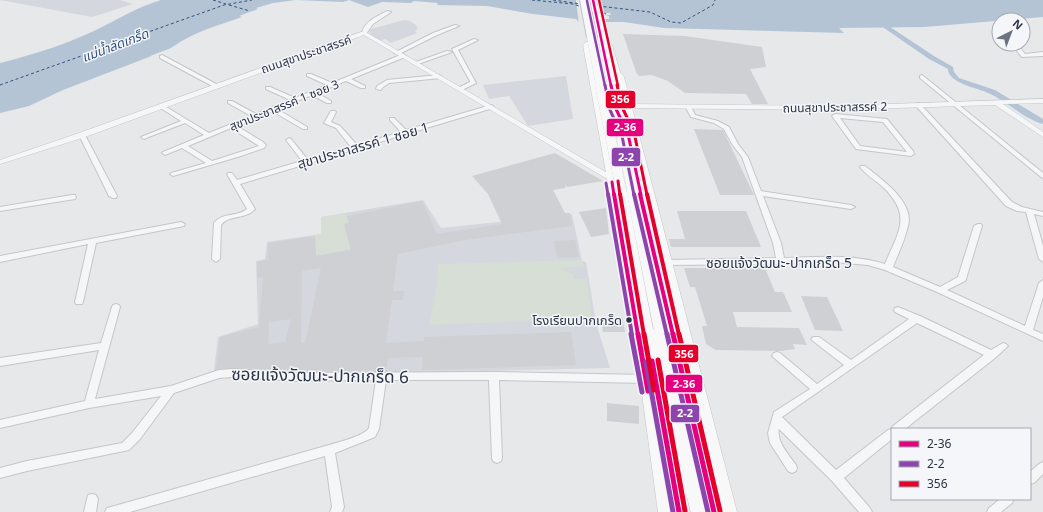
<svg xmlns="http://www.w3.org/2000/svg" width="1043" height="512" font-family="'Noto Sans','Noto Sans Thai',sans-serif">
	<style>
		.built { fill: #d4d7dd }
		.green { fill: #d6ded6 }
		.water { fill: #b4c4d5 }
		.pier { fill: #e6e8ea }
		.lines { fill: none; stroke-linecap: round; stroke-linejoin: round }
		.canal { fill: #b4c4d5; fill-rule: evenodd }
		.ferry { stroke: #34527a; stroke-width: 1; stroke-dasharray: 3 2.5; stroke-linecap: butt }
		.building { fill: #ced0d3; fill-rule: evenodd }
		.minor-casing { stroke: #c4c6c8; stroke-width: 2 }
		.tertiary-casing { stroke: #c4c6c8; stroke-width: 1 }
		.secondary-casing { stroke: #c4c6c8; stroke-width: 1 }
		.primary-casing { stroke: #c2c5c8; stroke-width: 2 }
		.minor { fill: #f5f6f7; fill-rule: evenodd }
		.tertiary { fill: #f5f6f7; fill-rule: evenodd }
		.secondary { fill: #f8f8f8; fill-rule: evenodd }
		.primary { fill: #f8f8f8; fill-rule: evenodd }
		.primary-bridge-far3-casing { stroke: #c2c5c8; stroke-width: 8; stroke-linecap: butt }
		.primary-bridge-far2-casing { stroke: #c2c5c8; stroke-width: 10; stroke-linecap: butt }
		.primary-bridge-far1-casing { stroke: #c2c5c8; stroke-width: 14; stroke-linecap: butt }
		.primary-bridge-casing { stroke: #c2c5c8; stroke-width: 17; stroke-linecap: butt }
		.primary-bridge-far3 { stroke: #f8f8f8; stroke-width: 8 }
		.primary-bridge-far2 { stroke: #f8f8f8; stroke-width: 10 }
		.primary-bridge-far1 { stroke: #f8f8f8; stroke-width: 12 }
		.primary-bridge { stroke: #f8f8f8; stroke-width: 16 }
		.bus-1-far3-casing { stroke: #f4f6f9; stroke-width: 4.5 }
		.bus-1-far2-casing { stroke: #f4f6f9; stroke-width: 5.5 }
		.bus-1-far1-casing { stroke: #f4f6f9; stroke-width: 7 }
		.bus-1-casing { stroke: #f4f6f9; stroke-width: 8 }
		.bus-2-far3-casing { stroke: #f4f6f9; stroke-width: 4.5 }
		.bus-2-far2-casing { stroke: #f4f6f9; stroke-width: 5.5 }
		.bus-2-far1-casing { stroke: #f4f6f9; stroke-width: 7 }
		.bus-2-casing { stroke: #f4f6f9; stroke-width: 8 }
		.bus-3-far3-casing { stroke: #f4f6f9; stroke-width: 4.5 }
		.bus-3-far2-casing { stroke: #f4f6f9; stroke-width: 5.5 }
		.bus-3-far1-casing { stroke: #f4f6f9; stroke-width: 7 }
		.bus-3-casing { stroke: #f4f6f9; stroke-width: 8 }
		.bus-1-far3 { stroke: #e5007d; stroke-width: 2.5 }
		.bus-1-far2 { stroke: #e5007d; stroke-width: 3 }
		.bus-1-far1 { stroke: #e5007d; stroke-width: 4 }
		.bus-1 { stroke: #e5007d; stroke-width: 5 }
		.bus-2-far3 { stroke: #8e44ad; stroke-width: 2.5 }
		.bus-2-far2 { stroke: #8e44ad; stroke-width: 3 }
		.bus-2-far1 { stroke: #8e44ad; stroke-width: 4 }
		.bus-2 { stroke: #8e44ad; stroke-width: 5 }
		.bus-3-far3 { stroke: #e4002b; stroke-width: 2.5 }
		.bus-3-far2 { stroke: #e4002b; stroke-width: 3 }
		.bus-3-far1 { stroke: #e4002b; stroke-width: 4 }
		.bus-3 { stroke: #e4002b; stroke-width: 5 }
		.bus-dot { fill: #2b3445; stroke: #f4f6f9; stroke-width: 1.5 }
		.labels { text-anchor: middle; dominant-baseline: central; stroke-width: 3; stroke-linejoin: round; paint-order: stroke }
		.far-street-label { font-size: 12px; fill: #2b3445; stroke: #f4f6f9 }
		.far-water-label { font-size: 13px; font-style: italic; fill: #34527a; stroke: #f4f6f9 }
		.bus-label { font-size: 13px; fill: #2b3445; stroke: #f4f6f9; text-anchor: end }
		.street-label { font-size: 14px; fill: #2b3445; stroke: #f4f6f9 }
		.near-street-label { font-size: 17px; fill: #2b3445; stroke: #f4f6f9 }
		.line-badge { stroke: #f4f6f9; stroke-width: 1.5 }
		.badge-label { font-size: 11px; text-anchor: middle; font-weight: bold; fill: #fff }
	</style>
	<rect width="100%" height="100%" fill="#e6e8ea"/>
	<g class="built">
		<polygon points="0,0 120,0 133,4 92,17"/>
		<polygon points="404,20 410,21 416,25 418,29 415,31 417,33 391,43 385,39 379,41 369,33 371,29"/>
		<polygon points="566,76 573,119 528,126 509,96 489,99 483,85"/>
		<polygon points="423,200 441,228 572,214 582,261 586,262 596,323 610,368 363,374 265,373 214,370 218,337 258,324 256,261 265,259 267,242 321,234 321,217"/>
	</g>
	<g class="green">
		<polygon points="346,213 357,248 316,256 315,235 321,234 321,217"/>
		<polygon points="582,260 584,266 560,268 572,274 575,279 587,279 592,319 429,325 437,285 438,264"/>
	</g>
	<path class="water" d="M161 0H1043V17L925 27 839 28 844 33 664 28 624 22H579L576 19 533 14 487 6 437 5 438 3 414 1 411 3 382 2 368 7 349 0 343 2 296 0 273 3 256 8 258 9 239 16 242 17C219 25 194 32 174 46 167 51 157 52 149 57L63 90 29 106 0 113V63C32 55 64 45 94 31 117 20 137 7 161 0Z"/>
	<polygon class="pier" points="576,0 599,0 602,13 610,13 611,15 605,15 609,16 609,19 604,19 605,24 579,24"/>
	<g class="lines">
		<path class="canal" d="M874 19H878L934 56 953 67 954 72 959 78 995 90 1043 119V124C1024 119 1007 101 988 93 978 88 948 83 948 69L929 59 874 21Z"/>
		<g class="ferry">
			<polyline points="213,0 226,4"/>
			<polyline points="532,0 573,4 582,7"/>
			<polyline points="553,0 581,4"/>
			<polyline points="229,5 250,11"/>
			<polyline points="598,6 650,12 671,22 681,23 713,5 715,0"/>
			<polyline points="599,12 606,14"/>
			<polyline points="0,85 224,5 252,0"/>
		</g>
	</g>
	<g class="building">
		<polygon points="623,34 685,36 762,47 766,67 750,69 768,104 752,104 746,94 685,93 668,81 652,75 639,76 636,72"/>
		<polygon points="694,129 723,130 754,195 720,195"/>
		<path d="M555 153 603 181 567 187 566 185 565 188 553 190 565 213H570L572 226 465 240 398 254 393 291H404L403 300H392L386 343 424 341V337L571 332 576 365 422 370 423 357 388 358 386 370 329 371 231 368 216 369 220 337 259 327 263 277 257 278V262L268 260V243L315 236 316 256 351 250 344 224 349 223 347 216 422 201 437 234 502 224 488 194 472 176ZM321 268 305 343 301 342 302 271ZM291 319 285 342 268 344 269 322Z"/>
		<polygon points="606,208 609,234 591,237 579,212"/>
		<polygon points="677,211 746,211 761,247 671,247 669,239 685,239"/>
		<polygon points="575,240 579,257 557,258 554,241"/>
		<polygon points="684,268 765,268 775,292 783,292 792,312 733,312 737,327 799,328 807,345 793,344 795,349 781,351 716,350 706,344 702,326 707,326 695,287 690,287"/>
		<polygon points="801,296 827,297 843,331 815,330"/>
		<polygon points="601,317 622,317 625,332 603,332"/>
		<polygon points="607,403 639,406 639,424 607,421"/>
	</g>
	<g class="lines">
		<defs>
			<g id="minor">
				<path d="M387 11 391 12 373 24 366 34H362C363 22 378 16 387 11Z"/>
				<polygon points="455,25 459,26 437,35 399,54 394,53 433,33"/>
				<polygon points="474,39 478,40 458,50 476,83 462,90 458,90 458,88 470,82 470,81 452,49"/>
				<polygon points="1011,44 1017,44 1025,54 1043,52 1043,56 1022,57"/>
				<polygon points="447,51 452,52 418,64 413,63"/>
				<path d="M403 54 406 56 405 57 351 79 365 86V88H361L346 81 317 93 331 101V103H327L312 95 277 109 307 127V129H303L272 111 237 126 263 142 266 145 264 148 241 156 173 176 170 174 171 173 206 163 182 148 165 155 162 153 163 152 204 135 185 123 146 138 144 139 141 137 181 121 159 107V105H163L209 133 251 116 228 103V101H232L256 114 290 100 266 89V87H270L295 98 327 85 307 76V74H311L332 83ZM231 128 259 146 212 161 188 146Z"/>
				<polygon points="162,55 218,85 219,86 214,87 160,58 160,56"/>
				<polygon points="439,75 442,77 441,78 389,83 382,88 381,90 376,89 377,86 387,80"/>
				<polygon points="922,75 1043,173 1043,178 1041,177 920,78 920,76"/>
				<polygon points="918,103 920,104 1012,202 1022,207 1043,212 1043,216 1034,214 1043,246 1043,262 1039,259 1026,212 1017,211 1006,206 916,106 916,104"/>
				<path d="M491 105 493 106V108L240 184 255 209C246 220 229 214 221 225L220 259 216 262 212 259 214 223C223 212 238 217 247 209L227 174 228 173H232L237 180 302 161 286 140 289 138 291 139 308 160 351 147 336 128 324 123 331 111H335L336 112 331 122 340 126 357 145 401 132 390 120V118H394L406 130Z"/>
				<path d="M689 106 691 107 695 115 718 121 729 127 738 144 748 157 761 191 851 205 855 207 851 209 763 196 781 243 784 258C818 257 853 254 885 264 898 232 913 216 883 187 875 180 866 175 860 167L861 166H865C881 179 915 202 908 226 905 240 898 254 893 267L940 287 958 277 974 226 978 224H981L982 226 966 279 965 281 947 290 1025 326 1039 283 1043 280V297L1033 330 1043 334V341L937 292 885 270 868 265 833 262 781 264 663 265 662 263 663 261 666 260 776 258 773 243 742 157 732 144 724 129 714 123 691 117 686 108Z"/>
				<path d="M835 114 887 119 913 151 914 154 911 156 856 149 832 116ZM840 118 883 122 907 152 860 146Z"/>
				<polygon points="82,133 85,135 117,196 116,198 113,198 109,196 79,135"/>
				<polygon points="72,195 75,195 76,197 75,199 0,211 0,207"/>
				<polygon points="181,222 185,224 184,226 96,243 83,302 82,304 76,304 75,302 88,244 0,262 0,256"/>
				<path d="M116 304 119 305 120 307 95 399 171 386 219 370 231 369 298 373 494 372 647 375 650 376 652 379 650 382 647 383 499 380 502 458 501 461 497 463 493 461 492 458 489 380H386L379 429 375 437 335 453 344 507 342 512H330L332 507 325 456 130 512H105L107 508 111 507 329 445C339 442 364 436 369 428L376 380 298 381 231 377 219 378 174 393 140 439 129 450 27 471 0 478V468L27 461 122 443 132 433 161 396 89 408 0 428V420L85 401 99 350 0 366V358L101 343 112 307 113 305Z"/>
				<path d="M898 307 920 316 991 350 1003 343 1006 344 1008 346 995 358 905 429H892V439L844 478 870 508 872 512H859L832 481 779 429C776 441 789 455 796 465L797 468 796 471 792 473 788 471 770 443 768 433 774 412 810 389 772 356 774 353 777 352 780 353 817 384 844 365 813 341 811 339 813 337H819L851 360 909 319 895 312 894 310 895 308ZM917 323 984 355 893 426 892 429 888 430 836 470 782 417Z"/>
				<polygon points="1043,462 1043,474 1034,483 1030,484 1030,472 1039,464"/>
				<polygon points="92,494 96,495 98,499 96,512 84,512 88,495"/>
				<polygon points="1000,499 1014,499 1012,503 1001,512 987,512 989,508"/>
			</g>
			<g id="tertiary">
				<polygon points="364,31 616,178 615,180 609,180 364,35 85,137 0,164 0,160 79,133"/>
				<polygon points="1043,99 1043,103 1003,104 1043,132 1043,137 995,105 830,110 627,108 624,106 627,104 830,106"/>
			</g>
			<path id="secondary" d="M598 40 612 45 620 72 624 77 737 512H721L616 78 612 73 607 47C601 44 596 43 590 46L617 178 625 236 654 379 674 512H658L640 379 615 236 607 178 583 45 586 42Z"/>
			<g id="primary">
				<polygon points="580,0 586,0 595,37 594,39 591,39 587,37"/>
				<polygon points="590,0 596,0 606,37 605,39 602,39 598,37"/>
				<polygon points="606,71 609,71 613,73 620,109 633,134 639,167 638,169 630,169 629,167 623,134 612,109 605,73"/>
				<polygon points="680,358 685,359 687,363 723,512 705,512 673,363 675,359"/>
			</g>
		</defs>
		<use href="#minor" class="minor-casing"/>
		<use href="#tertiary" class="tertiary-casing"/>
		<use href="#secondary" class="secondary-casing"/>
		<use href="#primary" class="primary-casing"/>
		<use href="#minor" class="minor"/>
		<use href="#tertiary" class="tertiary"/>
		<use href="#secondary" class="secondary"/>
		<use href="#primary" class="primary"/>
		<defs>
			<g id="primary-bridge-far3">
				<polyline points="591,37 600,86"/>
				<polyline points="602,37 609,73"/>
			</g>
			<g id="primary-bridge-far2">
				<polyline points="600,85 622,195"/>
				<polyline points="616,109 633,195"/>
			</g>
			<g id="primary-bridge-far1">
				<polyline points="621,194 648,335"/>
				<polyline points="633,194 661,335"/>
				<polyline points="646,219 673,335"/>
			</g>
			<g id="primary-bridge">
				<polyline points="647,334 679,512"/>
				<polyline points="661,334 687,464 699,512"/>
				<polyline points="673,334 680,363"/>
			</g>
		</defs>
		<use href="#primary-bridge-far3" class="primary-bridge-far3-casing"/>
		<use href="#primary-bridge-far2" class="primary-bridge-far2-casing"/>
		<use href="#primary-bridge-far1" class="primary-bridge-far1-casing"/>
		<use href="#primary-bridge" class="primary-bridge-casing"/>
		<use href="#primary-bridge-far3" class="primary-bridge-far3"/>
		<use href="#primary-bridge-far2" class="primary-bridge-far2"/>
		<use href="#primary-bridge-far1" class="primary-bridge-far1"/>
		<use href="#primary-bridge" class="primary-bridge"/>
		<defs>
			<polyline id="bus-1-far3" points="593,0 611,86"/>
			<g id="bus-1-far2">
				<polyline points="611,85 616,109 628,134 641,195"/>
				<polyline points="612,182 614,195"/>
			</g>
			<g id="bus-1-far1">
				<polyline points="614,194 638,335"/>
				<polyline points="640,194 673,335"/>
			</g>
			<g id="bus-1">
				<polyline points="638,334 648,391"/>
				<polyline points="673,334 714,512"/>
				<polyline points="652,361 679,512"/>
			</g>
			<polyline id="bus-2-far3" points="587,1 605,86"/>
			<g id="bus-2-far2">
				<polyline points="605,85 610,110 622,136 634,195"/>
				<polyline points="606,183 608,195"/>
			</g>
			<g id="bus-2-far1">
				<polyline points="608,194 632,335"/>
				<polyline points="634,194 667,335"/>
			</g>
			<g id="bus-2">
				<polyline points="631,334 642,392"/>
				<polyline points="667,334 708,512"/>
				<polyline points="646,362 673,512"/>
			</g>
			<polyline id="bus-3-far3" points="599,0 618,86"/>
			<g id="bus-3-far2">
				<polyline points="617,85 622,107 634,132 647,195"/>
				<polyline points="618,181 620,195"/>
			</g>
			<g id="bus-3-far1">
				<polyline points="620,194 644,335"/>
				<polyline points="647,194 679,335"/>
			</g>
			<g id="bus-3">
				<polyline points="644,334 654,390"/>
				<polyline points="679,334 720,511"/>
				<polyline points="658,360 685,511"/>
			</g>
		</defs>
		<use href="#bus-1-far3" class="bus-1-far3-casing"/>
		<use href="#bus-1-far2" class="bus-1-far2-casing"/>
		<use href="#bus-1-far1" class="bus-1-far1-casing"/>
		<use href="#bus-1" class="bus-1-casing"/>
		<use href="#bus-2-far3" class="bus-2-far3-casing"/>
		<use href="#bus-2-far2" class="bus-2-far2-casing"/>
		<use href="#bus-2-far1" class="bus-2-far1-casing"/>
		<use href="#bus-2" class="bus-2-casing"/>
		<use href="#bus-3-far3" class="bus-3-far3-casing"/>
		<use href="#bus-3-far2" class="bus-3-far2-casing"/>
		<use href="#bus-3-far1" class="bus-3-far1-casing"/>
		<use href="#bus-3" class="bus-3-casing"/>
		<use href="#bus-1-far3" class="bus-1-far3"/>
		<use href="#bus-1-far2" class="bus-1-far2"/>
		<use href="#bus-1-far1" class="bus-1-far1"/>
		<use href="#bus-1" class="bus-1"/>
		<use href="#bus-2-far3" class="bus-2-far3"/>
		<use href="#bus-2-far2" class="bus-2-far2"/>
		<use href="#bus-2-far1" class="bus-2-far1"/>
		<use href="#bus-2" class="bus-2"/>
		<use href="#bus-3-far3" class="bus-3-far3"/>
		<use href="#bus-3-far2" class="bus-3-far2"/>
		<use href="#bus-3-far1" class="bus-3-far1"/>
		<use href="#bus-3" class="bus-3"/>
	</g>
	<circle class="bus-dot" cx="629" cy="320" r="3.5"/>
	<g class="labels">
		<g class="far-street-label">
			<text transform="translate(306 54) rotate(-19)">ถนนสุขาประชาสรรค์</text>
			<text transform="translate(284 105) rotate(-22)">สุขาประชาสรรค์ 1 ซอย 3</text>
			<text transform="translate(835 107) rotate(-1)">ถนนสุขาประชาสรรค์ 2</text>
		</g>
		<g class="far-water-label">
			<text transform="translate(115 45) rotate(-21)">แม่น้ำลัดเกร็ด</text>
		</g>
		<g class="bus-label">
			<text x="622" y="320">โรงเรียนปากเกร็ด</text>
		</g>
		<g class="street-label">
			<text transform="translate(363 145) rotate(-16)">สุขาประชาสรรค์ 1 ซอย 1</text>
			<text x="779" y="262">ซอยแจ้งวัฒนะ-ปากเกร็ด 5</text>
		</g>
		<g class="near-street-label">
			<text transform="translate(320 375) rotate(1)">ซอยแจ้งวัฒนะ-ปากเกร็ด 6</text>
		</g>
	</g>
	<g class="line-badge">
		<rect x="605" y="90" width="31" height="19" rx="4" fill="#e4002b"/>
		<rect x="606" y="118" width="38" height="19" rx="4" fill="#e5007d"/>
		<rect x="611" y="147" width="30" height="20" rx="4" fill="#8e44ad"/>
		<rect x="668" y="344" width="31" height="19" rx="4" fill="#e4002b"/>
		<rect x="665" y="374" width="38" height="19" rx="4" fill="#e5007d"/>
		<rect x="670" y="404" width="30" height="19" rx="4" fill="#8e44ad"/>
	</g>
	<g class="badge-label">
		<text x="620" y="103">356</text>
		<text x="625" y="131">2-36</text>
		<text x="626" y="161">2-2</text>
		<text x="684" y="358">356</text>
		<text x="684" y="388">2-36</text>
		<text x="685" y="417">2-2</text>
	</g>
	<rect x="891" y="428" width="140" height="72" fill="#f4f6f9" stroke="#a4a8b1"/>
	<rect x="899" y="441" width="20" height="6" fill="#e5007d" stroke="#a4a8b1"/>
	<text x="927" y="448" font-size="12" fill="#2b3445">2-36</text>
	<rect x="899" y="461" width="20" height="6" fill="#8e44ad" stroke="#a4a8b1"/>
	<text x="927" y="468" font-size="12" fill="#2b3445">2-2</text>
	<rect x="899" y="481" width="20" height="6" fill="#e4002b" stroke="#a4a8b1"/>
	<text x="927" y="488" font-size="12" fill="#2b3445">356</text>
	<g transform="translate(1011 32) rotate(42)"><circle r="19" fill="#f4f6f9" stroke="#a4a8b1"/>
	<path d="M0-3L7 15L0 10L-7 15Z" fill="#6c737f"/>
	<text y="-6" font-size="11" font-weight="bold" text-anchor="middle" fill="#2b3445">N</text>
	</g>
</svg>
